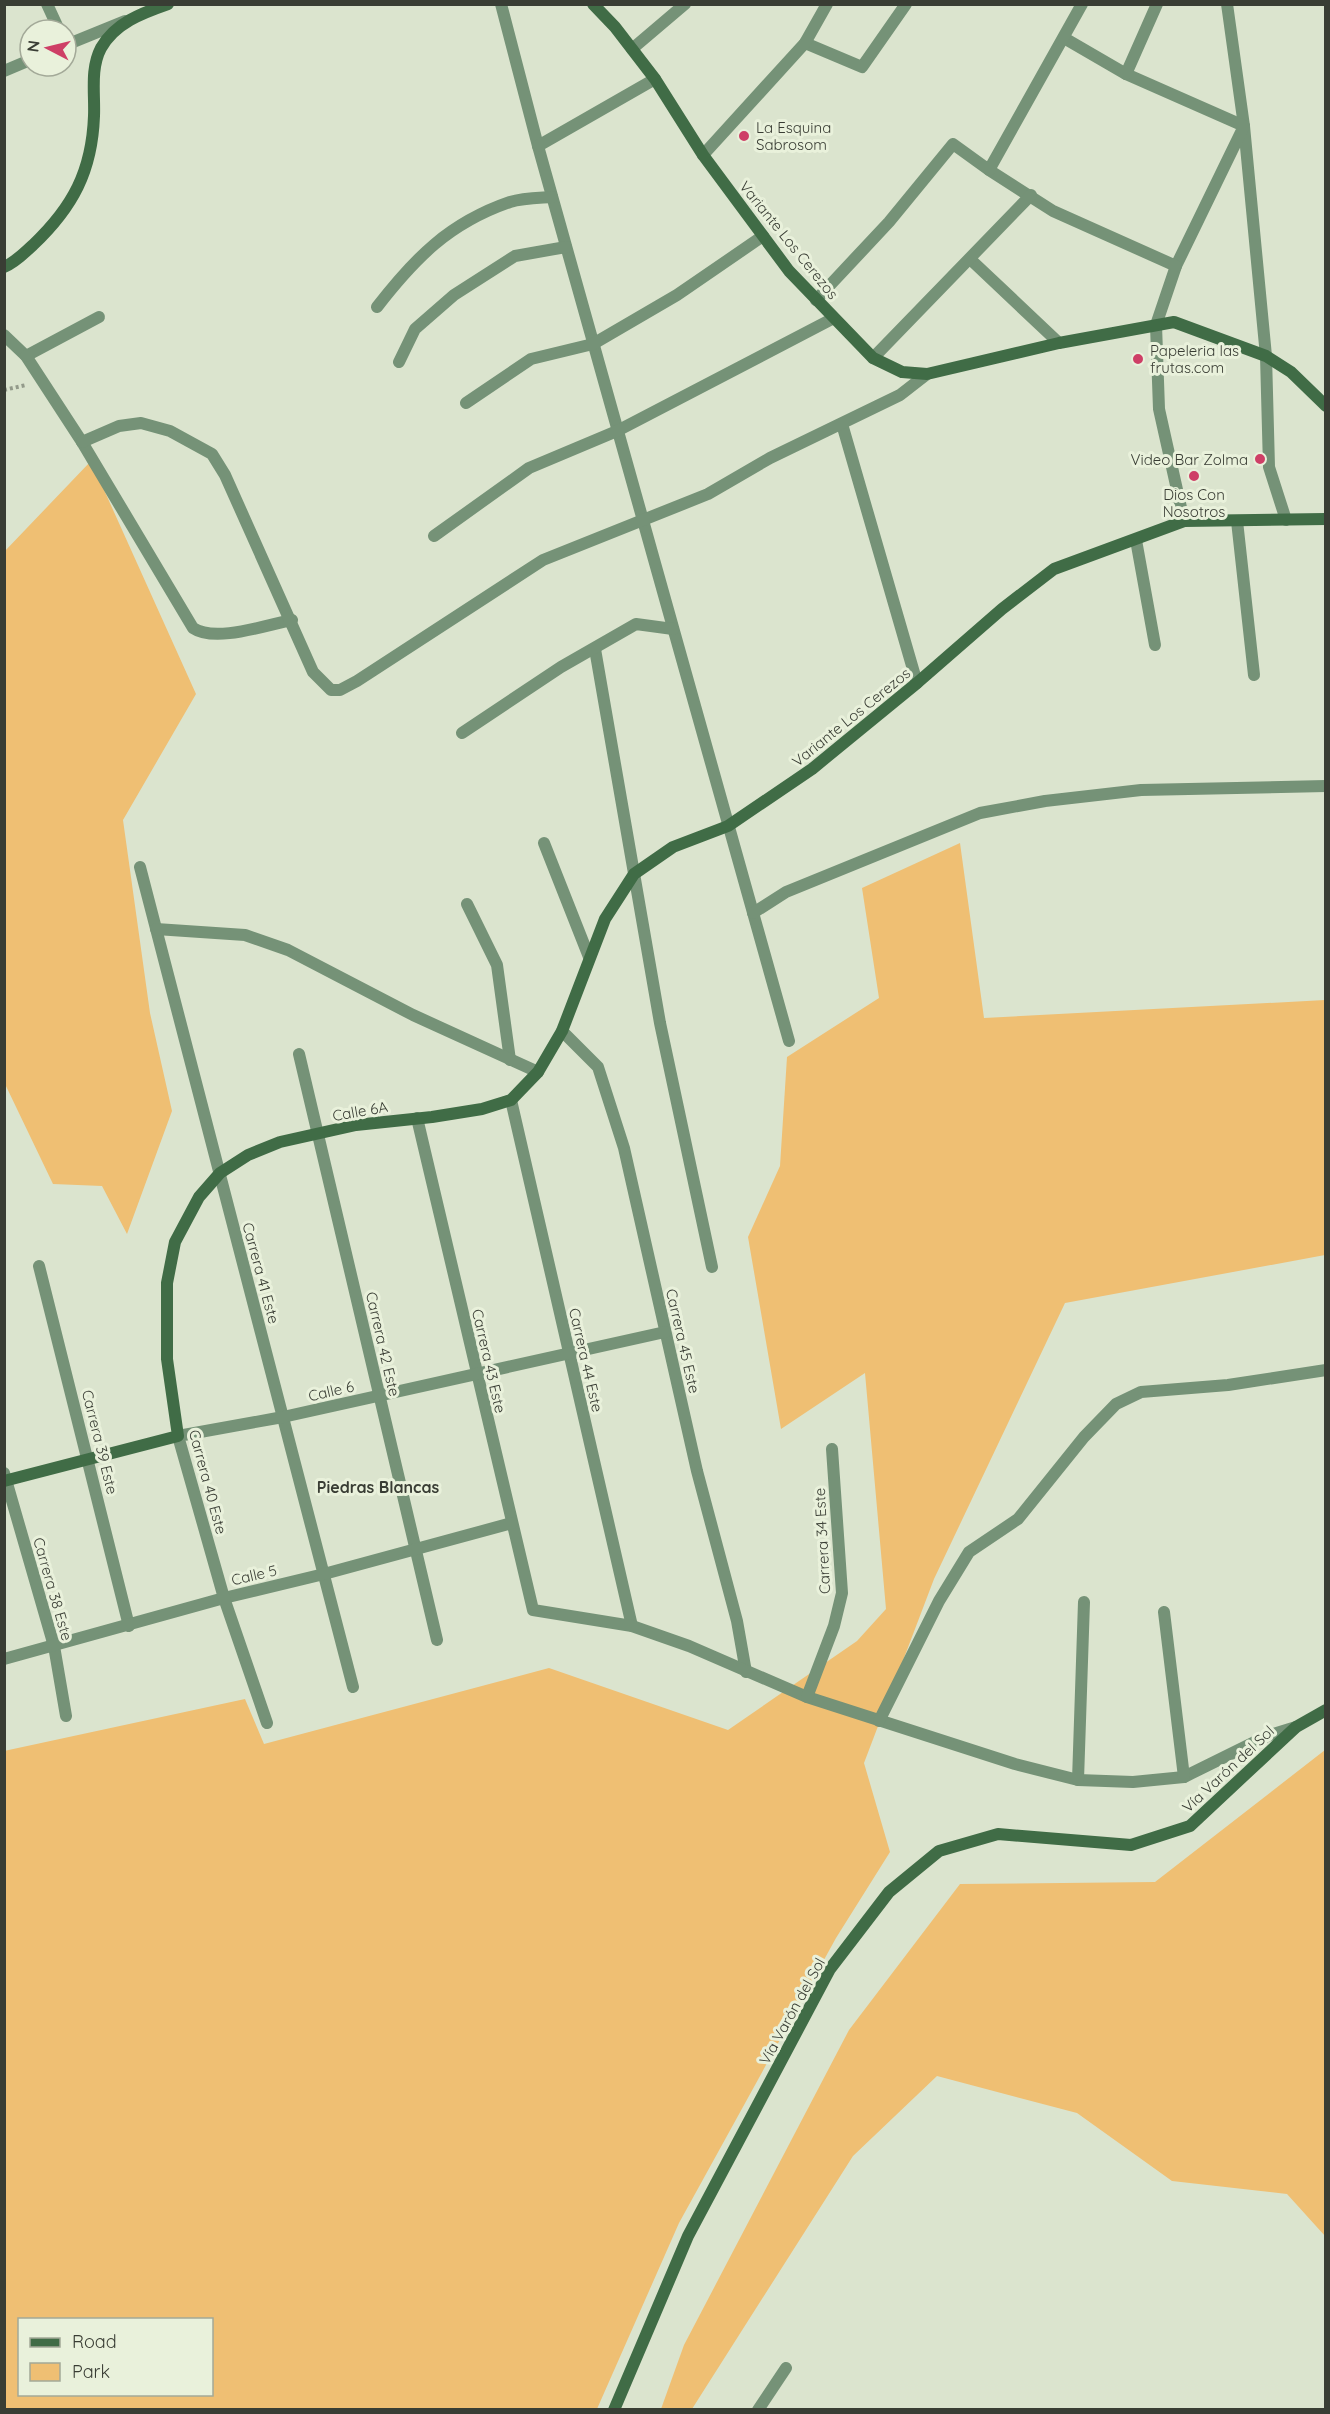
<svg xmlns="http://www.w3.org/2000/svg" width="1330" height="2414" font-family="Quicksand,sans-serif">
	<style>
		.green { fill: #efbf73; fill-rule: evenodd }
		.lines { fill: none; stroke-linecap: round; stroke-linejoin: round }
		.path { stroke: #939a8a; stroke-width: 4; stroke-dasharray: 3 3; stroke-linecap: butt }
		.lane { stroke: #759277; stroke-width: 12 }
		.street { stroke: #759277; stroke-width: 12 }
		.secondary { stroke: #406c46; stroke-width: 12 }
		.poi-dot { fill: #ce3f66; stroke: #e9f1db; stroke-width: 2 }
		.labels { text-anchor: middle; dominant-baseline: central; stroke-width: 6; stroke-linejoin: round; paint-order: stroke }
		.poi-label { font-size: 15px; fill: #393d34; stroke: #e9f1db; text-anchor: start }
		.street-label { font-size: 15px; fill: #393d34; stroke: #e9f1db }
		.neighbourhood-label { font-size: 16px; font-weight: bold; fill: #393d34; stroke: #e9f1db }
	</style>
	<rect width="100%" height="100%" fill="#dbe4ce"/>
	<g class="green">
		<polygon points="91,461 196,694 123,820 150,1013 172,1111 127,1234 102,1186 53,1184 5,1084 4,552"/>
		<path d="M960 843 984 1018 1325 1000V1255L1065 1303 934 1579 864 1763 890 1852 836 1938 679 2223 597 2409H5L4 1751 245 1699 264 1744 549 1668 728 1730 857 1641 886 1609 865 1373 781 1429 748 1237 780 1166 787 1057 879 998 862 888ZM20 2320H212V2394H20Z"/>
		<polygon points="1325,1750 1325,2236 1287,2194 1172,2181 1077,2113 937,2076 853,2156 692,2409 661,2409 684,2345 849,2030 960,1884 1155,1882"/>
	</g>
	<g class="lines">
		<polyline class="path" points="4,390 26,385"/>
		<polyline class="lane" points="758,2410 786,2368"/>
		<g class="street">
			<polyline points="47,4 59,30"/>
			<polyline points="501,4 538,146 789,1041"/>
			<polyline points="1227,4 1244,126 1266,356 1269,467 1286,520"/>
			<polyline points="1064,38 1126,74 1244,126 1176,266 1156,325 1159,409 1184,521"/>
			<polyline points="805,43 862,67 906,4"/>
			<polyline points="66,45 125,21"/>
			<polyline points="632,49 685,4"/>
			<polyline points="4,71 30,60"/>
			<polyline points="1126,74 1157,4"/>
			<polyline points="538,146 655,79"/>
			<polyline points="703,155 805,43 827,4"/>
			<polyline points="989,170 1053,211 1176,266"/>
			<polyline points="970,259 1059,343"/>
			<polyline points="816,300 889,222 953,144 989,170 1082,4"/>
			<path d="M377 307C415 258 449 223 510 202 523 198 538 198 552 197"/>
			<path d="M4 335 26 356 82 442 193 628C215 643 266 625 292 620"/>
			<polyline points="26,356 99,317"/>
			<polyline points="873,358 1031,195"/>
			<polyline points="399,362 415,329 454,295 515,256 566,247"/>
			<polyline points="466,403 531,359 593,344 677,295 763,236"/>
			<polyline points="842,424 917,683"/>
			<polyline points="82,442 119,426 141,423 170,431 212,454 225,475 313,672 331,690 340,690 357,681 543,560 708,494 770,458 900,395 927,374"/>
			<polyline points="1237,521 1254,675"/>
			<polyline points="434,536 529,468 617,431 832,319"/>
			<polyline points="1136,540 1155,645"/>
			<polyline points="595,649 660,1023 712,1267"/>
			<polyline points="462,733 561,667 636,624 673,629"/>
			<polyline points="544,843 589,957"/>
			<polyline points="140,867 353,1687"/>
			<polyline points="467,904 497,965 510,1060"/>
			<polyline points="753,913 786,892 980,813 1045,801 1141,790 1326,786"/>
			<polyline points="156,929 245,935 288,950 413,1015 538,1072"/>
			<polyline points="562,1031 598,1067 624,1148 697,1471 737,1621 746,1672"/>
			<polyline points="299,1054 437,1640"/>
			<polyline points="511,1100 632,1626"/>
			<polyline points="417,1118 533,1610 632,1626 689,1646 807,1697 1015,1764 1078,1780 1133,1782 1184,1777 1267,1736 1296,1727"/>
			<polyline points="39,1266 129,1626"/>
			<polyline points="4,1473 54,1646 66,1716"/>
			<polyline points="1164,1612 1184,1777"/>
			<polyline points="4,1659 224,1598 324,1574 512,1523"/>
			<polyline points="807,1697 834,1626 842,1593 832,1449"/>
			<polyline points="879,1721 939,1601 969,1552 1018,1519 1084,1437 1116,1404 1141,1392 1228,1385 1326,1370"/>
			<polyline points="267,1723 224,1598 178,1436 283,1417 665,1332"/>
			<polyline points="1078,1780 1084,1602"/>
		</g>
		<g class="secondary">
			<polyline points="593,4 615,27 655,79 703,155 789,271 873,358 902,372 927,374 1059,343 1174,322 1266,356 1291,372 1326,406"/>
			<path d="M4 267C16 262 24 253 33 245 73 207 92 171 94 116 95 94 90 69 101 48 115 23 142 13 168 4"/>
			<polyline points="4,1481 178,1436 167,1359 167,1283 175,1242 199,1197 220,1173 248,1155 280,1142 356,1125 432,1117 482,1109 511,1100 538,1072 562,1031 605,919 634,874 673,847 728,826 812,769 917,683 1002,609 1054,569 1184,521 1326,519"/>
			<polyline points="614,2410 688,2236 830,1969 889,1892 939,1851 998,1834 1131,1845 1190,1826 1296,1727 1326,1710"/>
		</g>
	</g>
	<g class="poi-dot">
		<circle cx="744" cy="136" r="6"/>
		<circle cx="1138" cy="359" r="6"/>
		<circle cx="1260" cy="459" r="6"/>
		<circle cx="1194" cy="476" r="6"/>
	</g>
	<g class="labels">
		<g class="poi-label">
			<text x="756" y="127">La Esquina<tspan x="756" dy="17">Sabrosom</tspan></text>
			<text x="1150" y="350">Papeleria las<tspan x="1150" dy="17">frutas.com</tspan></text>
			<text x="1248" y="459" text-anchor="end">Video Bar Zolma</text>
			<text x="1194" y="494" text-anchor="middle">Dios Con<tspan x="1194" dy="17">Nosotros</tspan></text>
		</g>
		<g class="street-label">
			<text transform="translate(789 240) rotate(51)">Variante Los Cerezos</text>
			<text transform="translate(851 717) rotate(-39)">Variante Los Cerezos</text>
			<text transform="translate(360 1111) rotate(-10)">Calle 6A</text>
			<text transform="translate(261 1273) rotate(75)">Carrera 41 Este</text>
			<text transform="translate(683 1341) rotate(77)">Carrera 45 Este</text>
			<text transform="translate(383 1344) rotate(77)">Carrera 42 Este</text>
			<text transform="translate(586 1360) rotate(77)">Carrera 44 Este</text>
			<text transform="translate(489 1361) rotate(77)">Carrera 43 Este</text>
			<text transform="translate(331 1391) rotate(-13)">Calle 6</text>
			<text transform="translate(100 1442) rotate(76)">Carrera 39 Este</text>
			<text transform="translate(208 1482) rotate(75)">Carrera 40 Este</text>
			<text transform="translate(822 1541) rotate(-93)">Carrera 34 Este</text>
			<text transform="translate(254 1575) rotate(-13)">Calle 5</text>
			<text transform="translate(53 1589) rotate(74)">Carrera 38 Este</text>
			<text transform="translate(1228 1769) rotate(-43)">Vía Varón del Sol</text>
			<text transform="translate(792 2011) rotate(-61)">Vía Varón del Sol</text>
		</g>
		<g class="neighbourhood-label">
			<text x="378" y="1487">Piedras Blancas</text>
		</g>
	</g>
	<rect width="1330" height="2414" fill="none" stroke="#393d34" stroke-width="12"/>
	<rect x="18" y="2318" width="195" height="78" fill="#e9f1db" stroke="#a3a998" stroke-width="1.5"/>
	<rect x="30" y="2338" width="30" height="9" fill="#406c46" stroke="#a3a998" stroke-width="1.5"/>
	<text x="72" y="2348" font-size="18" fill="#393d34">Road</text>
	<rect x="30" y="2363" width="30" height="18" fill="#efbf73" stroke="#a3a998" stroke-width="1.5"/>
	<text x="72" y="2378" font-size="18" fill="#393d34">Park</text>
	<g transform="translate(48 48) rotate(277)"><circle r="28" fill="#e9f1db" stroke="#a3a998" stroke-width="1.5"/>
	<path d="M0-4.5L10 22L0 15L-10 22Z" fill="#ce3f66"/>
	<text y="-9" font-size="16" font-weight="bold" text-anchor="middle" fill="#393d34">N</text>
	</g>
</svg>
